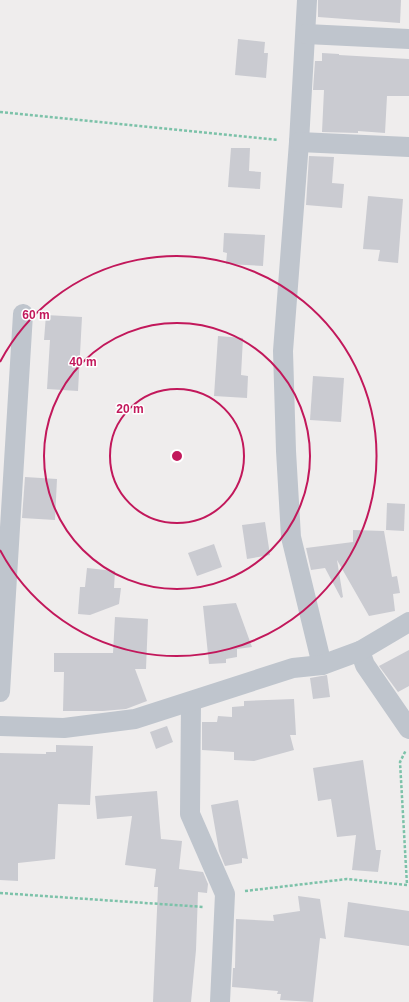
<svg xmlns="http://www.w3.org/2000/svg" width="409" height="1002" font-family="Helvetica,sans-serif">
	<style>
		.building { fill: #cacbd1 }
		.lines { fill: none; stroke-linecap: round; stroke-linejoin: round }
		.path { stroke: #7cc2a9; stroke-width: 2.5; stroke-dasharray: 3 2; stroke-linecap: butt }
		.street { stroke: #bfc5cd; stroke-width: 20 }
		.ring { fill: none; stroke: #c2185b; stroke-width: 2 }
		.centre { fill: #c2185b; stroke: #fff; stroke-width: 2 }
		.ring-label { font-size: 12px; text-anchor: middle; font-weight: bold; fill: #c2185b; stroke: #fff; stroke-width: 3; stroke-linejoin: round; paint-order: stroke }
	</style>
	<rect width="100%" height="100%" fill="#efeded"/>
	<g class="building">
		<polygon points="318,0 401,0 400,23 318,17"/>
		<polygon points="238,39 265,42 264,53 268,53 266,78 235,75"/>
		<polygon points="322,53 339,54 339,55 409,59 409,96 387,96 385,133 358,131 358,133 322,132 324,90 313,90 315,61 322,61"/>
		<polygon points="231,148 250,148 249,171 261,172 260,189 228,187"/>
		<polygon points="309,156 334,157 332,183 344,184 342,208 306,205"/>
		<polygon points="368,196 403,199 398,263 378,261 380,250 363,249"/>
		<polygon points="224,233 265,235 263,266 226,264 227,253 223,252"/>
		<polygon points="46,315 82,317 78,391 47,389 50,340 44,340"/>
		<polygon points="218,336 243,338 241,375 248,376 247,398 214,396"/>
		<polygon points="313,376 344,378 341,422 310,420"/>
		<polygon points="25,477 57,479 55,520 22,518"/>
		<polygon points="387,503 405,504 404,531 386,530"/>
		<polygon points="265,522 270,555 247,559 242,525"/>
		<polygon points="353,530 384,531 392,577 397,576 400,593 393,594 395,611 369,616 337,560 343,597 341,598 325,568 311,570 306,548 353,542"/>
		<polygon points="214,544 222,567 197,576 188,553"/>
		<polygon points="87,568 115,571 114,588 121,588 119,604 90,615 78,614 80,587 85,587"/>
		<polygon points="236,603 252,647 237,649 237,657 226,659 226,663 209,664 203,606"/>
		<polygon points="115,617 148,619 146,669 135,669 147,701 126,709 103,711 63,711 64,672 54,672 54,653 113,653"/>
		<polygon points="409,650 409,686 398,692 379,666"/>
		<polygon points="327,675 330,697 313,699 310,678"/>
		<polygon points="294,699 296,735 290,735 294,750 254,761 234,760 234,752 202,750 202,722 217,722 218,716 232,717 232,707 244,706 244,701"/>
		<polygon points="167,726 173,742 156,749 150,732"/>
		<polygon points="56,745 93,746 90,805 58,804 55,859 18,863 18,881 0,880 0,753 46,754 46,752 56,752"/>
		<polygon points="363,760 376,850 381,850 378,872 352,870 356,835 337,837 331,799 318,801 313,768"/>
		<polygon points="157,791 161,839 182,841 179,869 203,872 208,884 207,893 198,892 196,950 191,1002 153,1002 158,887 154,887 156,869 125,865 132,816 97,819 95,796"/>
		<polygon points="238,800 248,859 242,858 242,863 225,866 219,851 211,805"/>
		<polygon points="298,896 320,899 326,939 320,938 313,1002 280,1000 281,994 277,994 278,991 232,987 233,968 235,968 236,919 274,921 273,915 300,911"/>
		<polygon points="348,902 409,911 409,946 344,937"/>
	</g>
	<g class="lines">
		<g class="path">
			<polyline points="0,112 278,140"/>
			<polyline points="245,891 347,879 407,885 400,762 406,750"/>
			<polyline points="0,893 204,907"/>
		</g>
		<g class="street">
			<polyline points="307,0 299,142 283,351 286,451 291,537 322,665"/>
			<polyline points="306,34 409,39"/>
			<polyline points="299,142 409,147"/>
			<polyline points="360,651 365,665 409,729"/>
			<polyline points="0,692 23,314"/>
			<polyline points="191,702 190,814 225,894 220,1002"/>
			<polyline points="0,726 64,728 135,719 293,668 322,665 360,651 409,622"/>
		</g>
	</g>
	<g class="ring">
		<circle cx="177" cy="456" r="67"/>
		<circle cx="177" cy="456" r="133"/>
		<path d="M0 362A200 200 0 1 1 0 550"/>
	</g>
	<circle cx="177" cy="456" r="6" class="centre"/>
	<g class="ring-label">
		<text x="36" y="319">60 m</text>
		<text x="83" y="366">40 m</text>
		<text x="130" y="413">20 m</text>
	</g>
</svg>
